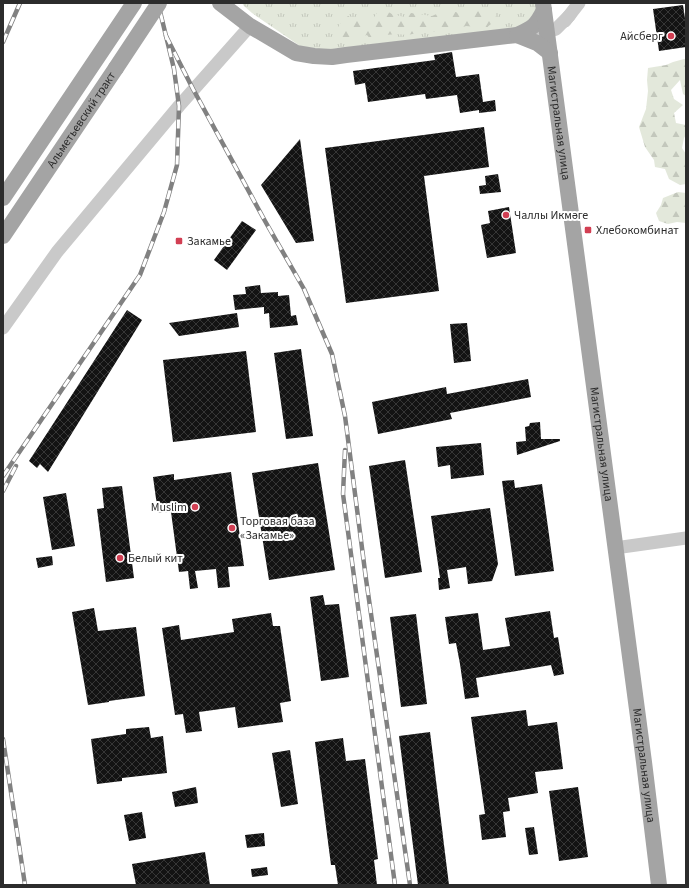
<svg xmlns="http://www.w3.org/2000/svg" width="689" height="888" font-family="'Source Sans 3',sans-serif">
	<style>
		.grass { fill: url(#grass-tufts) }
		.forest { fill: url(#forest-firs) }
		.building { fill: url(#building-cross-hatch) }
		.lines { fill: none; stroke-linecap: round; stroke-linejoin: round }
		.minor { stroke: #c9c9c9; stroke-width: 13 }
		.major { stroke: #a4a4a4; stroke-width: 16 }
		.rail-casing { stroke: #818181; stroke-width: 4.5 }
		.rail { stroke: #fff; stroke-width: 3; stroke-dasharray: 9; stroke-linecap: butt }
		.major-bridge { stroke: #a4a4a4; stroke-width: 16 }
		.poi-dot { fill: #d23f53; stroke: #fff; stroke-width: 1.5 }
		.labels { text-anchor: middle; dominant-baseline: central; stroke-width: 4; stroke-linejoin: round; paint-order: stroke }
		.poi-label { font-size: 12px; fill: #2c2c2c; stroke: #fff; text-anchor: start }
		.street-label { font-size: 12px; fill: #2c2c2c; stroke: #fff }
	</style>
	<defs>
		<pattern id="grass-tufts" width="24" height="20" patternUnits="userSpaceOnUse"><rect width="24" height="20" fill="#e3e8db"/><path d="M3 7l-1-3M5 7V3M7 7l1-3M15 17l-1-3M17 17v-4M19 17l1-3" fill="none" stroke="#c3c7bc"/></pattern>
		<pattern id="forest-firs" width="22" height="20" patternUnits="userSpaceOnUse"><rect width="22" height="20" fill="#e3e8db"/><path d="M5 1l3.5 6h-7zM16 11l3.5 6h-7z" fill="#c3c7bc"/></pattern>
		<pattern id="building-cross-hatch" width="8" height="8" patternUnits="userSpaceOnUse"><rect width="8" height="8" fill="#131313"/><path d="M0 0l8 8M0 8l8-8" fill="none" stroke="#363636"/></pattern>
	</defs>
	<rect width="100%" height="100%" fill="#fff"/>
	<polygon class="grass" points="242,3 540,3 539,12 520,28 324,50 300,46 252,13 244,6"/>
	<g class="forest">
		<path d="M469 8 476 12 484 8H491L495 13 496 20 486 28 466 26 455 30 449 29 439 32 425 31 408 35 397 34 385 35 379 41 371 40 367 35 360 37 354 42 348 43 340 39C335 27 339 24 348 16L361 20 373 19 377 13 383 9 392 14 404 17 411 13 432 16 441 12H456L461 15Z"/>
		<polygon points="684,59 686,59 686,96 683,94 680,80 671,90 674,99 683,105 674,113 676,123 686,125 686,135 684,138 682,148 686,154 686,184 680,185 669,179 665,169 655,167 654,160 645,147 639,127 646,109 648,91 647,80 648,68 666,65 673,62"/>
		<polygon points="678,192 686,193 686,223 677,222 668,224 659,221 656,213 661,205 663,198"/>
	</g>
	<g class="building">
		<polygon points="683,5 686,25 686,47 659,51 653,9"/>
		<polygon points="452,52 456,77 479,74 483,102 495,100 496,111 479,113 479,110 460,113 457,95 426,99 425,94 368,102 365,83 355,85 353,71 435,60 434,55"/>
		<polygon points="484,127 489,167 424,176 439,291 346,303 325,148"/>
		<polygon points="300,139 314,241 296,243 261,185"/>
		<polygon points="498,174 501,192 480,194 479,186 486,185 485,176"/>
		<polygon points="509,207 516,253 487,258 481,225 490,223 488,211"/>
		<polygon points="242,221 256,230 227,270 214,260"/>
		<polygon points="260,285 261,293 278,292 278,296 289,295 291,316 296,315 298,325 270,328 269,313 264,314 264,307 235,310 233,295 246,294 245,287"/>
		<polygon points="127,310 142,320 48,472 40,464 37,468 29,461"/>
		<polygon points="237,313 239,327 179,336 169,323"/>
		<polygon points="467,323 471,361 454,363 450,324"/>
		<polygon points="301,349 313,436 286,439 274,353"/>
		<polygon points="246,351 256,432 173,442 163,360"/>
		<polygon points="528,379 531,397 450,413 452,419 378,434 372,402 446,387 447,394"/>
		<polygon points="540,422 541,439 560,439 560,441 517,455 516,442 526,441 525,427 529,426 530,423"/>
		<polygon points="481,443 484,475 451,479 450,465 438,467 436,447"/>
		<polygon points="405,460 422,572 385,578 369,466"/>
		<polygon points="318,463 335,570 269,580 252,473"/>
		<polygon points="231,472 244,566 228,567 230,587 218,588 216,569 195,571 198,588 190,589 188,571 179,572 171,512 158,513 153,477 174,474 174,480"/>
		<polygon points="514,480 515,488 542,484 554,571 515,576 502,481"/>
		<polygon points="122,486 134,578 106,582 97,509 104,508 102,488"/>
		<polygon points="66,493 75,546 52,550 43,497"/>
		<polygon points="490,508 498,564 492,581 468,584 466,567 447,570 450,588 439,590 438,578 440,578 431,516"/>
		<polygon points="52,556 53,565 38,568 36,558"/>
		<polygon points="323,595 325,605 339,604 349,677 321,681 310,597"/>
		<polygon points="94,608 98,631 136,627 145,696 109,701 109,702 88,705 72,612"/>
		<polygon points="550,611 554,638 558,637 564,674 554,676 551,665 476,678 479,697 465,699 460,664 456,643 449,644 445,617 478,613 483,650 510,646 505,618"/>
		<polygon points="271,613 273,626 280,626 291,701 280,703 283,722 238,728 235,707 199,712 202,731 186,733 183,714 175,715 162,628 179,625 181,640 234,632 232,619"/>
		<polygon points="416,614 427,704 401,707 390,617"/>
		<polygon points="526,710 528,726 557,722 563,769 535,772 538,793 508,798 510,811 503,812 506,837 482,840 479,815 485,814 471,717"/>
		<polygon points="149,727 151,738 163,736 167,773 122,778 122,781 97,784 91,739 126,734 126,729"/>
		<polygon points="430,732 449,885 418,885 399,736"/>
		<polygon points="343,738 346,761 365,759 378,859 374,860 377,885 338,885 335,865 331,865 315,742"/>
		<polygon points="290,750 298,804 281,807 272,753"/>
		<polygon points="196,787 198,803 175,807 172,792"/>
		<polygon points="578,787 588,857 559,861 549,791"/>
		<polygon points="142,812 146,838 129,841 124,815"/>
		<polygon points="534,827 538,854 529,855 525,828"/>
		<polygon points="264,833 265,846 247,848 245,835"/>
		<polygon points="205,852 210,885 136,885 132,864"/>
		<polygon points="267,867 268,875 252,877 251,869"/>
	</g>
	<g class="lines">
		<g class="minor">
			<polyline points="565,21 579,3"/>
			<polyline points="519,35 547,32 556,29 570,15"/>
			<polyline points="3,328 57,252 179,106 250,26"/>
			<polyline points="615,548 686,538"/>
		</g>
		<g class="major">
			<path d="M220 3 250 26 296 53 314 56 332 57 346 55 517 35C533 28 536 26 544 10"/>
			<path id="s1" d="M543 3 644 762 659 885"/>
			<polyline points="517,35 537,43 550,53"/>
			<polyline points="3,198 134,3"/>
			<path id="s2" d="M3 236 116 68"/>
		</g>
		<defs>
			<g id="rail">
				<polyline points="166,36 193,89 265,221 304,289 332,354 345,416 366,579 410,885"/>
				<polyline points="3,42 20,3"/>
				<polyline points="345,450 343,494 395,885"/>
				<polyline points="3,476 140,275 164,212 177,165 179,106 174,69 158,3"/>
				<polyline points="3,491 16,466"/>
				<polyline points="3,739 25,885"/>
			</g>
		</defs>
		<use href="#rail" class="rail-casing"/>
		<use href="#rail" class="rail"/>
		<polyline class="major-bridge" points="116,68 159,3"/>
	</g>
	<g class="poi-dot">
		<circle cx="671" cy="36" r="4"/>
		<circle cx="506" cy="215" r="4"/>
		<rect x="584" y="226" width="8" height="8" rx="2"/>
		<rect x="175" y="237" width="8" height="8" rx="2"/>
		<circle cx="195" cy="507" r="4"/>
		<circle cx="232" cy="528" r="4"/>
		<circle cx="120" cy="558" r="4"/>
	</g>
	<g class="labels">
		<g class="poi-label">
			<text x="663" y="36" text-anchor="end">Айсберг</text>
			<text x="514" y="215">Чаллы Икмәге</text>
			<text x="596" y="230">Хлебокомбинат</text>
			<text x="187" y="241">Закамье</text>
			<text x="187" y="507" text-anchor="end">Muslim</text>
			<text x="240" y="521">Торговая база<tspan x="240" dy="14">«Закамье»</tspan></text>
			<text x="128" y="558">Белый кит</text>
		</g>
		<g class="street-label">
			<text stroke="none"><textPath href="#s2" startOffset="140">Альметьевский тракт</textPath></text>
			<text stroke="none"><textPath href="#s1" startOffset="121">Магистральная улица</textPath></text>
			<text stroke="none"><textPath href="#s1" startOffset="445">Магистральная улица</textPath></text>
			<text stroke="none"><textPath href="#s1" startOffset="769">Магистральная улица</textPath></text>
		</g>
	</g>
	<rect width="689" height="888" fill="none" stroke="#2c2c2c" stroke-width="8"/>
</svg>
